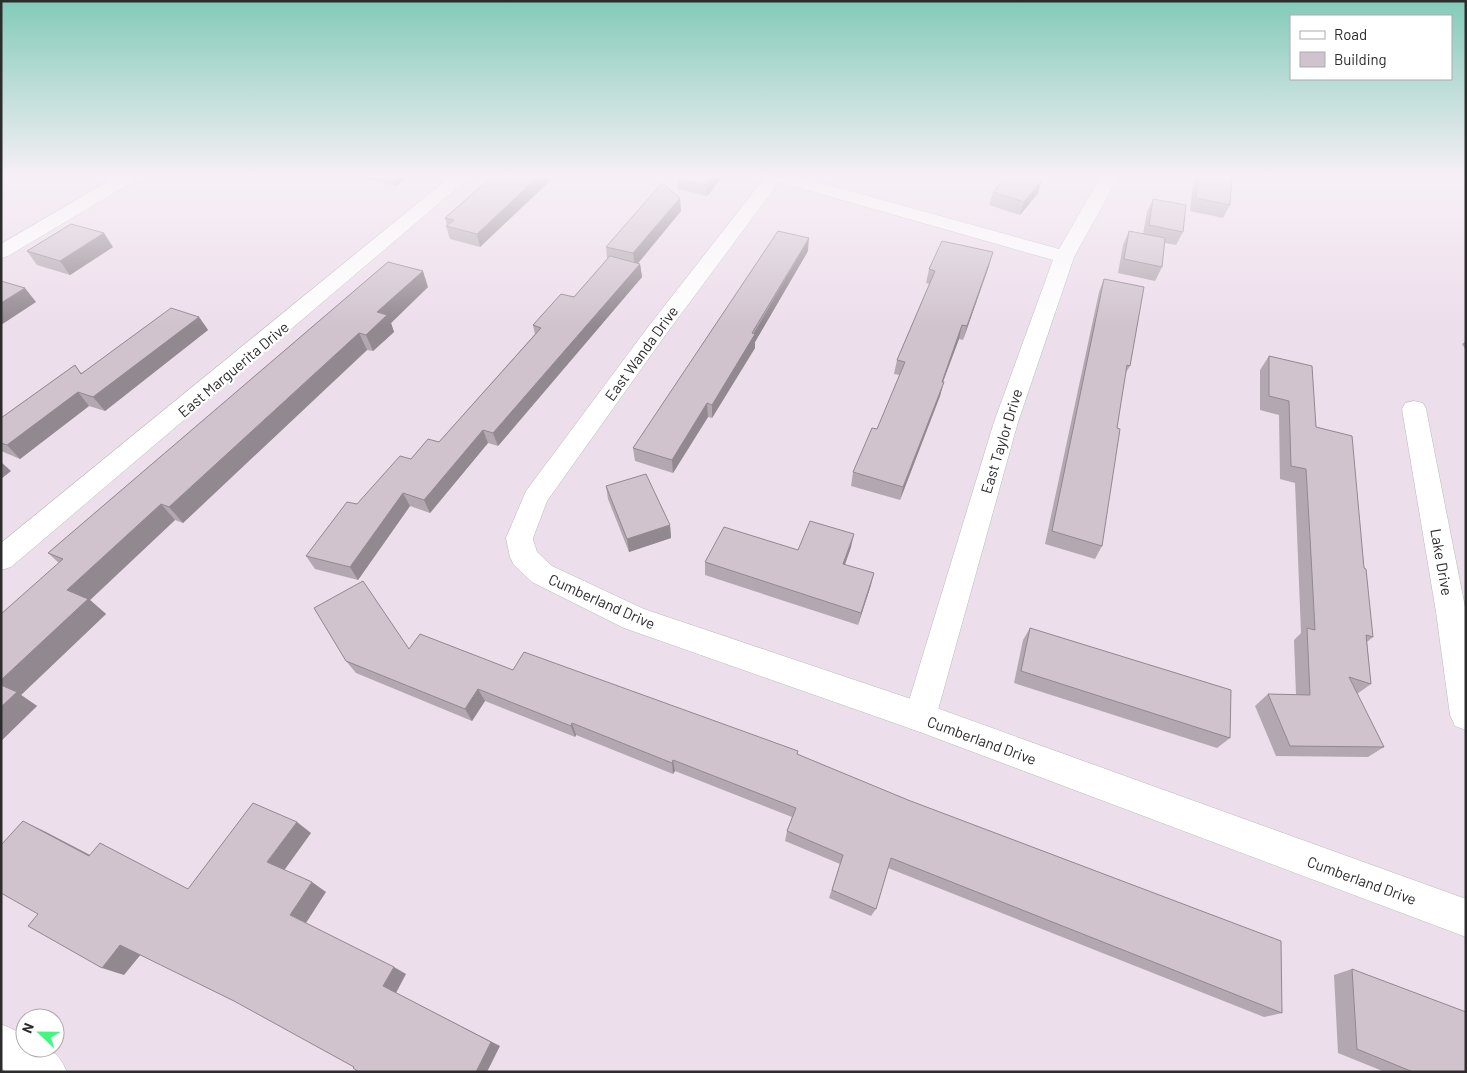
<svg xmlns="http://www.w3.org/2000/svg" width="1467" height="1073" font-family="Barlow,sans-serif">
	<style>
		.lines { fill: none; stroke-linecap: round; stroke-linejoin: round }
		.street-casing { stroke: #b2bfb6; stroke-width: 1 }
		.secondary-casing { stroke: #b2bfb6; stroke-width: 1 }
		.street { fill: #fff; fill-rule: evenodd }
		.secondary { fill: #fff; fill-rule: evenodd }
		.wall { fill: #b3a8b1 }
		.shaded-wall { fill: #928890 }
		.building { fill: #d0c3ce; stroke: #928890 }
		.labels { text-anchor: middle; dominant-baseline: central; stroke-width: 4.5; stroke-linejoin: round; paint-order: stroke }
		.street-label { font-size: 15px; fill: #2c2c2c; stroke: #fff }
	</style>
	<rect width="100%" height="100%" fill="#eddeec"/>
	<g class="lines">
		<defs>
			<g id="street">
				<polygon points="117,176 139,176 136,180 8,256 1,258 1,244"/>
				<polygon points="766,176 796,176 1059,249 1101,176 1119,176 1074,257 1018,422 936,717 931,728 920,732 909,728 904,717 994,422 1053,260 779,182 664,337 547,501 530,546 520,549 510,546 506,538 526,491 648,327"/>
				<polygon points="1414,401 1423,403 1426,409 1466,612 1466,730 1455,726 1450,715 1436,612 1402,409 1405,403"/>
				<path d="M1 1024 25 1035V1048C49 1048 57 1049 67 1072H7L1 1068Z"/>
			</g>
			<g id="secondary">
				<polygon points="451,176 471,176 11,567 1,570 1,543"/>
				<polygon points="520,527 530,530 537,552 552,566 644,609 920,702 1466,899 1466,937 920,732 624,628 532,582 514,565 510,557 506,538 510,530"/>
			</g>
		</defs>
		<use href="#street" class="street-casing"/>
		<use href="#secondary" class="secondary-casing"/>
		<use href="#street" class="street"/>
		<use href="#secondary" class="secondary"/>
	</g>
	<g class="wall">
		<polygon points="354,176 409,176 396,186"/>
		<polygon points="493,176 555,176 480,247 450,239 446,226 447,225 445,218"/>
		<polygon points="723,176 707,196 678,189 677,179"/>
		<polygon points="1007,176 1041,176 1039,179 1038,193 1020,215 989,205 993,192"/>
		<polygon points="1194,176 1232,176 1230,205 1223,218 1190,211"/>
		<polygon points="1387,176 1416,176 1413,180"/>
		<polygon points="1153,199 1183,232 1176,245 1165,243 1162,267 1155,281 1118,273 1123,245 1129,231 1143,234 1147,212"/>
		<polygon points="681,211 638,263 640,264 642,277 498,446 488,443 430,513 410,506 358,580 315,569 306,556 357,504 411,459 439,442 535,334 533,325 574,297 607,259 606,247"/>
		<polygon points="113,247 70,275 37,265 27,251"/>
		<polygon points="808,251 755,342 755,348 712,418 708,417 673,473 635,461 633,448"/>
		<polygon points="388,262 428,287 391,323 394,332 373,351 367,350 183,523 175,520 90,600 106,614 21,695 37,706 1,741 1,614 59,563 48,553"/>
		<polygon points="989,266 963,340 959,339 943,382 940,396 900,500 851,486 853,472 877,429 900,375 894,374 897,360 930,284 926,283 929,269"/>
		<polygon points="1104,279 1130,366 1125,374 1117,428 1102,546 1095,559 1045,544 1099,292"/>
		<polygon points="199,317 208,330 105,411 89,406 20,459 1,451 1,418 75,365 81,373"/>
		<polygon points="1466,341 1466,350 1462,344"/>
		<polygon points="1269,356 1316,427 1364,568 1373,637 1367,642 1371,684 1357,694 1384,747 1368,757 1276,756 1255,706 1268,694 1296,695 1294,640 1301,633 1295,483 1280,479 1279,415 1260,410 1260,370"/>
		<polygon points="606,486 670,525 671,538 629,552 608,499"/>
		<polygon points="851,547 845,564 871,585 858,625 705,575 705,562 798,550"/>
		<polygon points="1030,628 1230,738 1217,748 1014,683 1023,640"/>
		<polygon points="409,649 513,670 797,754 1282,1013 1264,1017 888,868 876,909 871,916 829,898 840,864 785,841 787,831 792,817 675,771 673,774 576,735 575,737 485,701 472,721 356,673 346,661"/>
		<polygon points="1352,969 1466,1072 1385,1072 1338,1053 1334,975"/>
	</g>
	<g class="shaded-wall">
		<polygon points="393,176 409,176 396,186"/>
		<polygon points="539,176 555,176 480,247 477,234"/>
		<polygon points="714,176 723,176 707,196 706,185"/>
		<polygon points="1042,180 1038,193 1020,215 1024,202"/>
		<polygon points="680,198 681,211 635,267 633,253"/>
		<polygon points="104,233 113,247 70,275 60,261"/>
		<polygon points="809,238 808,251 755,342 755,348 712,418 712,405"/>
		<polygon points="993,252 989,266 963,340 967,326"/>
		<polygon points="640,264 642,277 498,446 493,433"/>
		<polygon points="423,271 428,287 391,323 394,332 373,351 366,335 377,312"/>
		<polygon points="25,288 36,302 1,325 1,303"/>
		<polygon points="199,317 208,330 105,411 93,397"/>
		<polygon points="962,325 959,339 938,395 942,382"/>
		<polygon points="359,333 367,350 183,523 169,507"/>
		<polygon points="944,382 940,396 900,500 903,487"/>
		<polygon points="78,392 89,406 20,459 7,445"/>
		<polygon points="707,403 708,417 673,473 672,460"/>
		<polygon points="483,430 488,443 430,513 424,500"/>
		<polygon points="1,462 11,471 1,479"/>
		<polygon points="403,493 410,506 358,580 350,567"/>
		<polygon points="161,504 175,520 90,600 106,614 21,695 37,706 1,741 1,680 67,590"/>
		<polygon points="670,525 671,538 629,552 627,539"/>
		<polygon points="854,534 851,547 841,576 843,564"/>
		<polygon points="874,573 871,585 858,625 861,613"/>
		<polygon points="478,689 485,701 472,721 465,709"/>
		<polygon points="572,723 576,735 575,737 571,726"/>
		<polygon points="673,760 675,771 673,774 672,763"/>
		<polygon points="23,821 46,832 111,866 89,856"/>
		<polygon points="297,822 311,833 283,872 267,862"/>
		<polygon points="312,882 326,892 306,923 290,915"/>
		<polygon points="120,945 142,953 124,975 102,968"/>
		<polygon points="394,967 406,974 396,993 500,1046 487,1072 476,1072 383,986"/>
	</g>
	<g class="building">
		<polygon points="493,176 539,176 477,234 446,226 454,220 445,218"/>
		<polygon points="680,176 714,176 706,185 677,179"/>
		<polygon points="1007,176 1030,176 1042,180 1024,202 993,192"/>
		<polygon points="1199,176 1232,176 1230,205 1196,198"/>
		<polygon points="662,183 680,198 633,253 606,247"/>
		<polygon points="1153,199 1186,205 1183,232 1149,225"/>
		<polygon points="71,224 104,233 60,261 27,251"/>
		<polygon points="778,231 809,238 752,333 755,334 712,405 707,403 672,460 633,448"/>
		<polygon points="1129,231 1165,238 1162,267 1124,259"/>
		<polygon points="942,241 993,252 967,326 962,325 942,382 944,382 903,487 853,472 872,428 877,429 905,362 897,360 935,271 929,269"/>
		<polygon points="610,256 640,264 493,433 483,430 424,500 403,493 350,567 306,556 347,502 357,504 400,456 411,459 428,439 439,442 541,328 533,325 561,294 574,297"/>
		<polygon points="388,262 423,271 377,312 387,315 366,335 359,333 169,507 161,504 67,590 88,599 1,680 1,614 63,559 48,553"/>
		<polygon points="1104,279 1144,287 1130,366 1127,365 1117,428 1120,429 1102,546 1052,531"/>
		<polygon points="1,281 25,288 1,303"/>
		<polygon points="171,308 199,317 93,397 78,392 7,445 1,443 1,418 75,365 81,374"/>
		<polygon points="1269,356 1312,366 1316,427 1352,436 1364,568 1366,569 1373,637 1366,635 1371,684 1349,677 1384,747 1290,746 1268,694 1310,695 1307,628 1315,630 1310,537 1306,469 1291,466 1289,401 1269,396"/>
		<polygon points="646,474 670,525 627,539 606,486"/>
		<polygon points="810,521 854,534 843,564 874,573 861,613 705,562 724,527 798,550"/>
		<polygon points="363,581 409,649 420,634 513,670 524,652 798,751 797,754 908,800 1281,941 1282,1013 891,858 876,909 832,890 843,855 787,831 796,808 673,760 672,763 572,723 571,726 478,689 465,709 346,661 314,608"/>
		<polygon points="1030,628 1231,690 1230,738 1021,671"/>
		<polygon points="1,685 17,692 1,707"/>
		<polygon points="253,803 297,822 267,862 312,882 290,915 394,967 383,986 491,1042 476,1072 359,1072 353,1068 354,1067 234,1001 120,945 102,968 28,926 38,914 1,893 1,845 23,821 89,856 100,843 188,889"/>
		<polygon points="1352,969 1466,1012 1466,1072 1413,1072 1357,1049"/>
	</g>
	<linearGradient id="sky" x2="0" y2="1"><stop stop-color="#83cbb9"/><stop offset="0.54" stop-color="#f7f0f6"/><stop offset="1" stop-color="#f7f0f6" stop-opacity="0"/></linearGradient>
	<rect width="1467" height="326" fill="url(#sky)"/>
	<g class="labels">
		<g class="street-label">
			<text transform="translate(641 353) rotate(-54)">East Wanda Drive</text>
			<text transform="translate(233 369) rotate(-40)">East Marguerita Drive</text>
			<text transform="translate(1001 441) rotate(-73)">East Taylor Drive</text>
			<text transform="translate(1442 562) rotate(80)">Lake Drive</text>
			<text transform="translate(602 601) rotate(24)">Cumberland Drive</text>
			<text transform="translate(982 740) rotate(20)">Cumberland Drive</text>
			<text transform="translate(1362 880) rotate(20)">Cumberland Drive</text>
		</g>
	</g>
	<rect width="1467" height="1073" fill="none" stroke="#2c2c2c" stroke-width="5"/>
	<rect x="1290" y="15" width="162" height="65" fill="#ffffff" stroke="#ababab"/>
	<rect x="1300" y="31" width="25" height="8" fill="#ffffff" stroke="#ababab"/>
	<text x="1334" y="40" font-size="15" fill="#2c2c2c">Road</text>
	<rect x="1300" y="52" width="25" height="15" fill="#d0c3ce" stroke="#ababab"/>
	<text x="1334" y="65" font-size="15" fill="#2c2c2c">Building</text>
	<g transform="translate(40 1033) rotate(292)"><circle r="24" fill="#ffffff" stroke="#ababab"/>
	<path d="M0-4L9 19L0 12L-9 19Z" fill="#41f780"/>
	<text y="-8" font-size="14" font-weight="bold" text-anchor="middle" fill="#2c2c2c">N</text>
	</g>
</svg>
